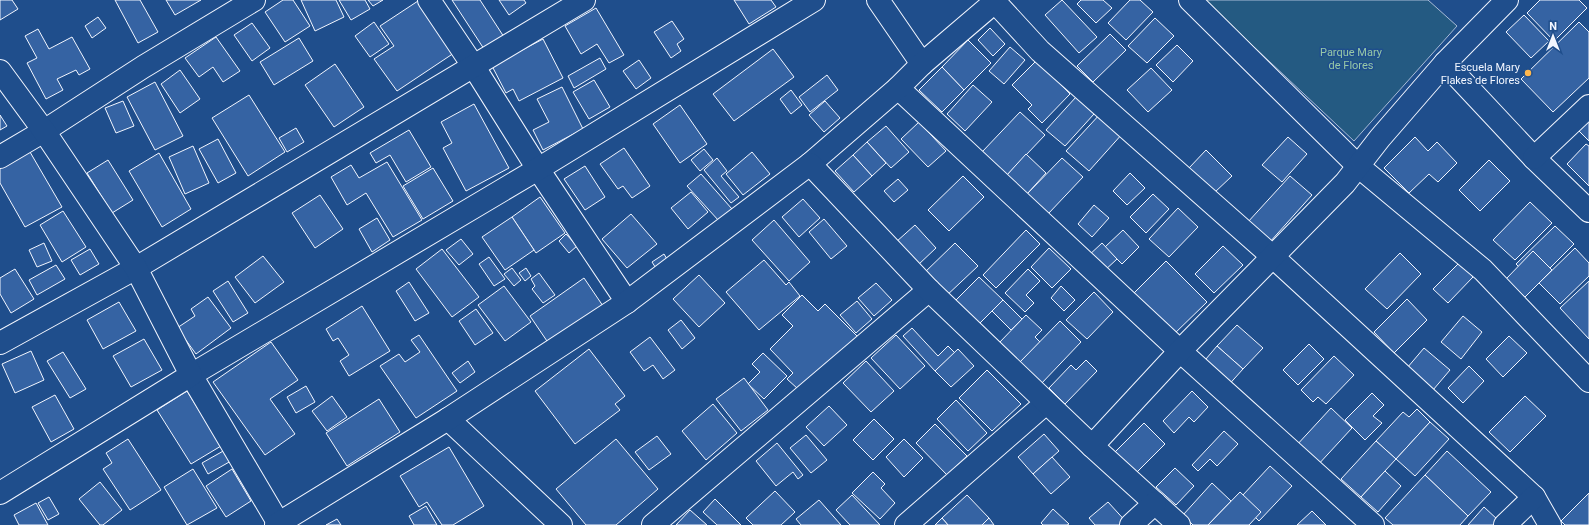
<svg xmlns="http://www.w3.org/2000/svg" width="1589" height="525" font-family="Roboto,sans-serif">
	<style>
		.green { fill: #245a82; stroke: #a8bbd7 }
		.building { fill: #3563a3; stroke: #f2f6ff }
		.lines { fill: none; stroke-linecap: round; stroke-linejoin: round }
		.street-casing { stroke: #f2f6ff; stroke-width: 24 }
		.secondary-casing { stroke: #f2f6ff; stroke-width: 24 }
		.street { stroke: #1f4e8c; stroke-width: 22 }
		.secondary { stroke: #1f4e8c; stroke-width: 22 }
		.poi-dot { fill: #ffb74d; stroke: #1f4e8c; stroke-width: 1.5 }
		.labels { text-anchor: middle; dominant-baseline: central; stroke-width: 3; stroke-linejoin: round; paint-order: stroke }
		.park-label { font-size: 11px; fill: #97c8a6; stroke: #1f4e8c }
		.poi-label { font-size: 11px; fill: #f2f6ff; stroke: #1f4e8c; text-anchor: end }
	</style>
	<rect width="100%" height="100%" fill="#1f4e8c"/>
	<polygon class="green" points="1204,0 1428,0 1457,26 1354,141"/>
	<g class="building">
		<polygon points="0,0 12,0 18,9 0,20"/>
		<polygon points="115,0 140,0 158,32 138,43"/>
		<polygon points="166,0 201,0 175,15"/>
		<polygon points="283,0 293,0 310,26 285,42 265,12"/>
		<polygon points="301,0 336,0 344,17 315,31"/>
		<polygon points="339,0 365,0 370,9 351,20"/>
		<polygon points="368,0 383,0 373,6"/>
		<polygon points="452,0 480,0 504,37 484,49"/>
		<polygon points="499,0 524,0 526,3 509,15"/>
		<polygon points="734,0 771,0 776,7 749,24"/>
		<polygon points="1062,0 1097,37 1079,53 1045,15"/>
		<polygon points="1081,0 1103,0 1112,8 1096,23 1077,4"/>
		<polygon points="1130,0 1140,0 1153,12 1126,40 1108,23"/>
		<polygon points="1540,0 1579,0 1587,8 1554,41 1527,13"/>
		<polygon points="418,1 454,53 397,91 374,59 394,46 380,26"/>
		<polygon points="596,8 624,55 609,63 597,44 581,54 565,26"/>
		<polygon points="1524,15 1549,41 1531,58 1506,32"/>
		<polygon points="98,17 106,28 92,38 85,26"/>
		<polygon points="1155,18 1174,36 1147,63 1128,46"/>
		<polygon points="672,21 684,39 677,44 681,51 671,58 654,32"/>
		<polygon points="374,22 389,44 370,57 355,36"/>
		<polygon points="1579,22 1589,32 1589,78 1553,112 1521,79"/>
		<polygon points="252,23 270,48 252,61 234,35"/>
		<polygon points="990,28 1005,44 993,56 978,40"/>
		<polygon points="38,29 49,49 72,37 90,69 79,75 76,70 57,79 63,90 46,99 27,63 37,58 25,36"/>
		<polygon points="1110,34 1126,50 1093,82 1077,66"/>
		<polygon points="216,37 240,71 223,82 213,67 199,77 185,58"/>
		<polygon points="299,38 313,61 274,85 260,62"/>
		<polygon points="543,39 563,78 519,101 513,89 506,93 492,66"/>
		<polygon points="968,40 991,63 964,90 942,67"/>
		<polygon points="1177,45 1193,61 1173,82 1156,65"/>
		<polygon points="1010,47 1025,60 1004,84 989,71"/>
		<polygon points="773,49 794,77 734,121 713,94"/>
		<polygon points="600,58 606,69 574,88 568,76"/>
		<polygon points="639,60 651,78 636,89 623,71"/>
		<polygon points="1037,60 1070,94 1042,123 1028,109 1032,105 1012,85"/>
		<polygon points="335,64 364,107 334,127 305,85"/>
		<polygon points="942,67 964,90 942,112 919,90"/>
		<polygon points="1151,68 1172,90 1148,112 1127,90"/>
		<polygon points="180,70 200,99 180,113 161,84"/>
		<polygon points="827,75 838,90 810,112 799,97"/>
		<polygon points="594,80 610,107 589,119 573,92"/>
		<polygon points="155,82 183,136 155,150 127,97"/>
		<polygon points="973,85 992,102 965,131 947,114"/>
		<polygon points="562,87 583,129 543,150 533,130 549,122 537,99"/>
		<polygon points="791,90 802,105 791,114 780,99"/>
		<polygon points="249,95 285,152 248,176 212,118"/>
		<polygon points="1076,97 1094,114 1065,146 1046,130"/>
		<polygon points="123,101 134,126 116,133 105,108"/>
		<polygon points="825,101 840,118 824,132 809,115"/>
		<polygon points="474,104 509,168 466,191 443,148 452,143 441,122"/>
		<polygon points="680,105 707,144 680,163 653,124"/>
		<polygon points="1020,112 1045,135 1007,175 982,152"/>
		<polygon points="1101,113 1123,133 1089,171 1066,151"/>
		<polygon points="0,115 7,126 0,130"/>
		<polygon points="1589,121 1589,141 1579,131"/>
		<polygon points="919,122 946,151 928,167 901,139"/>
		<polygon points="886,126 909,152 891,168 867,142"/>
		<polygon points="296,128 304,142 287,152 279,138"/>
		<polygon points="409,130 431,167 406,182 390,155 376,163 370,153"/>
		<polygon points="1288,137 1307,154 1282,182 1262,165"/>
		<polygon points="1415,137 1428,151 1437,142 1457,163 1438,182 1429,174 1409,193 1384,168"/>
		<polygon points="218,139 236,173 218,183 199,149"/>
		<polygon points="867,142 886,163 872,176 853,155"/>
		<polygon points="1586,144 1589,146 1589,186 1567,164"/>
		<polygon points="193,146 209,183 185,194 169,157"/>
		<polygon points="624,148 650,186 632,198 623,186 618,189 600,164"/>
		<polygon points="704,149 713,160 700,171 691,160"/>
		<polygon points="1206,150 1232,176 1214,193 1189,168"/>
		<polygon points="30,152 62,207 25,227 0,183 0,168"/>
		<polygon points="752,152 770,174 743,195 726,174"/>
		<polygon points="159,153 191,209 162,227 129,171"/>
		<polygon points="1026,154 1046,173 1027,194 1007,175"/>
		<polygon points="853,155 872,176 854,192 835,171"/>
		<polygon points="717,158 727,171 721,176 739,197 731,203 704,170"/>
		<polygon points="1062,158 1083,177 1048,214 1027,194"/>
		<polygon points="108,160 133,200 112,213 87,173"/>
		<polygon points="1489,160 1510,181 1480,211 1459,190"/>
		<polygon points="387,162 422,220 393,237 366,193 347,205 331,177 351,165 359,178"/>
		<polygon points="585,166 605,197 585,210 564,179"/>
		<polygon points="433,168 453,201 423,219 403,186"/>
		<polygon points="1130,173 1145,188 1127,205 1113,191"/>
		<polygon points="701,174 732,209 719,221 687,186"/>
		<polygon points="963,176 984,197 949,231 928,210"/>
		<polygon points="1290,176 1312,195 1269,243 1247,223"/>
		<polygon points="898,179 908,190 894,202 884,191"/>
		<polygon points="691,192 708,212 688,229 671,208"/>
		<polygon points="1153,194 1169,209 1146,233 1130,217"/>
		<polygon points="320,195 343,229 315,248 292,213"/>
		<polygon points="540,197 565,233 536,253 512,217"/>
		<polygon points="803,199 820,218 799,237 782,217"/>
		<polygon points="1530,202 1552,223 1515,260 1493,240"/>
		<polygon points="1094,205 1109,218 1092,237 1078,224"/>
		<polygon points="1178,208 1198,227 1169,257 1149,239"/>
		<polygon points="63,211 86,247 62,262 40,225"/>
		<polygon points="631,214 657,244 627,268 602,239"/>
		<polygon points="512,217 534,250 505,270 482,237"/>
		<polygon points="377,218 390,240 372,252 359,229"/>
		<polygon points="824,219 847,246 831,259 809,232"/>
		<polygon points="774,220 810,262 789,281 752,240"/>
		<polygon points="915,225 936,248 918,265 896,242"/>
		<polygon points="1555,226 1574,244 1535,283 1516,264"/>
		<polygon points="1026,230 1040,244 996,288 983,275"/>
		<polygon points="1123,230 1139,247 1122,264 1105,247"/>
		<polygon points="566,234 577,246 569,253 559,241"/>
		<polygon points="461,239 473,254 459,265 446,250"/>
		<polygon points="44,243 52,261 37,267 29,250"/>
		<polygon points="955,243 978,266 944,298 922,275"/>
		<polygon points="1102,243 1117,259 1103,272 1087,257"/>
		<polygon points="1223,246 1243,265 1214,293 1195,274"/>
		<polygon points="1049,248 1071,269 1052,288 1031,267"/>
		<polygon points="1575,248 1589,263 1589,276 1560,304 1539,283"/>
		<polygon points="90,249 99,264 80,275 71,260"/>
		<polygon points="442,249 479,297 452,317 416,269"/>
		<polygon points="1533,251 1552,270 1525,297 1506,279"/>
		<polygon points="1400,253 1421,274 1387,309 1365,289"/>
		<polygon points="664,254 671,266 659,273 652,262"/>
		<polygon points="263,256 284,282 255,303 235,277"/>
		<polygon points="489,257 505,279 494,286 479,264"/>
		<polygon points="764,260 786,285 789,282 800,296 759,330 726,292"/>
		<polygon points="1166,261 1207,302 1171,337 1131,296"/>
		<polygon points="1459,263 1473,277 1448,303 1433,289"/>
		<polygon points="56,265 65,279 37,295 29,280"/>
		<polygon points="512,268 521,280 514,286 504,274"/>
		<polygon points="526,268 531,276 525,281 519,273"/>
		<polygon points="15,269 34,299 11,313 0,294 0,278"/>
		<polygon points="1028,269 1040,281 1026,295 1034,303 1025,312 1005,293"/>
		<polygon points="539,273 555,295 543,303 532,289 535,286 531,279"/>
		<polygon points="699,275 725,303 699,327 673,299"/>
		<polygon points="979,277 1003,300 977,326 953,303"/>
		<polygon points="584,278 603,306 549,344 530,316"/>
		<polygon points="228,281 248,313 233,322 213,291"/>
		<polygon points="1589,281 1589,339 1560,308"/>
		<polygon points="409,282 429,313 415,321 396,291"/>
		<polygon points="876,283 892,300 874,316 858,298"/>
		<polygon points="504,286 531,322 505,341 478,305"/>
		<polygon points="1061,286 1075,300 1064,311 1051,298"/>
		<polygon points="1094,292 1113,312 1087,339 1066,320"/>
		<polygon points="802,295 818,311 825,304 858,337 798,389 787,379 793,373 770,349 793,326 782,315"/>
		<polygon points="208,297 231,328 196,354 177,328 195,316 191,309"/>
		<polygon points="1407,299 1427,320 1394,353 1374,332"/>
		<polygon points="1003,300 1022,319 1011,330 992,311"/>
		<polygon points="857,301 872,319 856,333 840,315"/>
		<polygon points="119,302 136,331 103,349 87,320"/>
		<polygon points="362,306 390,351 349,376 340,361 349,355 338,338 333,341 326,329"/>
		<polygon points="476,309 493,333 475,345 459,321"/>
		<polygon points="1026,315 1042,330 1035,337 1040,342 1018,364 998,344"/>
		<polygon points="1463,316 1482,332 1461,359 1441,342"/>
		<polygon points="681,320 695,338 682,349 668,330"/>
		<polygon points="1060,321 1081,342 1040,385 1018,364"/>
		<polygon points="1237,325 1263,348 1243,369 1217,346"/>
		<polygon points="912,328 938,356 948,346 955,353 935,371 903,336"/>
		<polygon points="419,335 457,391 416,418 380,366 399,354 405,362 420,352 411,340"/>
		<polygon points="896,335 925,366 900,389 871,358"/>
		<polygon points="1509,336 1527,353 1503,377 1486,359"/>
		<polygon points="650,337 675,370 663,379 653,365 644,371 630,352"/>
		<polygon points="144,339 162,370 131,387 113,356"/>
		<polygon points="271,342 298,380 270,399 295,434 265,455 213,382"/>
		<polygon points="1309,344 1324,359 1298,385 1283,370"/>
		<polygon points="1217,346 1243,369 1225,389 1200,366"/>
		<polygon points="1424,348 1450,370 1433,390 1407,368"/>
		<polygon points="589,349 625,396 615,404 620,410 575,444 535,391"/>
		<polygon points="958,349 974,366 951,387 935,371"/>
		<polygon points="31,351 44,380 15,393 2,364"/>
		<polygon points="63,352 86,389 70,398 47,361"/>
		<polygon points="763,353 787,376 764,399 748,384 760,372 752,364"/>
		<polygon points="1334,356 1354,375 1326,404 1318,397 1313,402 1301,390"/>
		<polygon points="1086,360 1097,371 1065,404 1049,388 1071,365 1076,370"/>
		<polygon points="468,361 475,372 460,383 452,373"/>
		<polygon points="866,361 894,391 871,412 843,383"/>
		<polygon points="1469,366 1484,381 1463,403 1448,388"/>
		<polygon points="987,370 1021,404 992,431 959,398"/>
		<polygon points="744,378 768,410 741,431 716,399"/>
		<polygon points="306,386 315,402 296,413 287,397"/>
		<polygon points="187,391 221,446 191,464 157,410"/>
		<polygon points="1192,391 1208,407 1194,422 1189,417 1174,433 1163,421"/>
		<polygon points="1372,393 1384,405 1373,416 1382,423 1365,440 1345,420"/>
		<polygon points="55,395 74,429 51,442 32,407"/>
		<polygon points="332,396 347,417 327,431 312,411"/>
		<polygon points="1525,396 1546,416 1510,452 1489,432"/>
		<polygon points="379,399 400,432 347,466 326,433"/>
		<polygon points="956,400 987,433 968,451 937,419"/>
		<polygon points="713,404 737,433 706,460 682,431"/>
		<polygon points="829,406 847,425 824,446 806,427"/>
		<polygon points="1331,408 1352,428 1316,467 1295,447"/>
		<polygon points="1417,409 1430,422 1396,459 1376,441 1403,412 1409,417"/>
		<polygon points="874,419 894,439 873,460 853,440"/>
		<polygon points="1430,422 1449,439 1415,476 1396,459"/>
		<polygon points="1144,423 1165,444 1136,473 1115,452"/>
		<polygon points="935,424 967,456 947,475 916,443"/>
		<polygon points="1224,431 1238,444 1217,466 1210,459 1198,471 1192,465"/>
		<polygon points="1044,434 1059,451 1033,474 1018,457"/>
		<polygon points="806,435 827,460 811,473 790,448"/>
		<polygon points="657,436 671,454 649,470 635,452"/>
		<polygon points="128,439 161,490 130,510 103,469 112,463 106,453"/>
		<polygon points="616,439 658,489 616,525 586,525 556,489"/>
		<polygon points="904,439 923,458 904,477 886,457"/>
		<polygon points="1376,441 1396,459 1361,497 1341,479"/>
		<polygon points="777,443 803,475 798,479 793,472 776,486 756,461"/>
		<polygon points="449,447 484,506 453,525 442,525 427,502 419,507 400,476"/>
		<polygon points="225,450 231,461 208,474 202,463"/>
		<polygon points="1447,451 1491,492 1468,516 1425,475"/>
		<polygon points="1052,457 1070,477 1051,494 1033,474"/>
		<polygon points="1270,466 1292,486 1259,521 1250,512 1255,507 1242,496"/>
		<polygon points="1175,468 1194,486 1176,505 1156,487"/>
		<polygon points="193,469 217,508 187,525 164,487"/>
		<polygon points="232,469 251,501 226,517 206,486"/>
		<polygon points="1385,471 1401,486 1378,512 1361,497"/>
		<polygon points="873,472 885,484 881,488 895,503 880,519 852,493"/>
		<polygon points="1425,475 1468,516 1460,525 1393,525 1385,518"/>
		<polygon points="100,482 122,510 103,525 100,525 79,499"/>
		<polygon points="1212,483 1231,501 1208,525 1193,525 1183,515"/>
		<polygon points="775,491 795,512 781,525 753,525 746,518"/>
		<polygon points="1240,492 1261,512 1249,525 1208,525"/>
		<polygon points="1589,493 1589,525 1565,525 1561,521"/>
		<polygon points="852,495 880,525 850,525 836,510"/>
		<polygon points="967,495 989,518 982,525 948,525 942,518"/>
		<polygon points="49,497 59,514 48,520 38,503"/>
		<polygon points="715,499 741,525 717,525 703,512"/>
		<polygon points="819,500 841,525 801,525 796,519"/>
		<polygon points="1108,502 1129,525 1095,525 1089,518"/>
		<polygon points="36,503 48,525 19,525 14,515"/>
		<polygon points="426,506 437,525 414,525 409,516"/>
		<polygon points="1484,507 1498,520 1494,525 1468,525"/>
		<polygon points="1053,509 1069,524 1067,525 1043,525 1041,523"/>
		<polygon points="690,510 707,525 676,525"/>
		<polygon points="1312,511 1326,525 1297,525"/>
		<polygon points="942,518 948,525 935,525"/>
		<polygon points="989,518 994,525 982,525"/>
		<polygon points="337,519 341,525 326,525"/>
	</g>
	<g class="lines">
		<defs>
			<g id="street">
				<polyline points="429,0 474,67 538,169 627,302"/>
				<polyline points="878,0 922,64"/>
				<polyline points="1190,0 1358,166 1483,270 1589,381"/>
				<polyline points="995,2 1040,51 1272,256 1534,497 1550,525"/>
				<polyline points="1445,63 1534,158 1589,211"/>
				<polyline points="898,88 1180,351 1373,525"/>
				<polyline points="0,157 44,131 143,67 254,0"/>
				<polyline points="1534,158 1589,106"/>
				<polyline points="810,164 898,88 922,64 997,0"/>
				<polyline points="0,343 136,268 584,0"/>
				<polyline points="448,419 561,525"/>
				<polyline points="1092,446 1179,525"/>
				<polyline points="279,524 191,375 538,169 814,0"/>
				<polyline points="653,525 929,290"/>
				<polyline points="906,525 1046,403"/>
				<polyline points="1131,525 1155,503"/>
				<polyline points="1505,525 1534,497"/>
			</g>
			<g id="secondary">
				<polyline points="0,71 44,131 136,268 191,375 0,493"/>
				<polyline points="276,525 448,419 627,302 810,164 929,290 1092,446 1180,351 1345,183 1380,138 1445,63 1507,0"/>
			</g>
		</defs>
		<use href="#street" class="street-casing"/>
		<use href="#secondary" class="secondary-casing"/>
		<use href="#street" class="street"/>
		<use href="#secondary" class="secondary"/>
	</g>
	<circle class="poi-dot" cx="1528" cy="73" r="4"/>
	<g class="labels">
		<g class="park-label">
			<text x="1351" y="52">Parque Mary<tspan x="1351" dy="13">de Flores</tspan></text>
		</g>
		<g class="poi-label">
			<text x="1520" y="67">Escuela Mary<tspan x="1520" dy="13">Flakes de Flores</tspan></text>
		</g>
	</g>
	<g transform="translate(1553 36)" stroke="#1f4e8c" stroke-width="3" paint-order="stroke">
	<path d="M0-3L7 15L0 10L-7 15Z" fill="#f2f6ff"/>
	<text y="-6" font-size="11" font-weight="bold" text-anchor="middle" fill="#f2f6ff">N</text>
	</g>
</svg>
